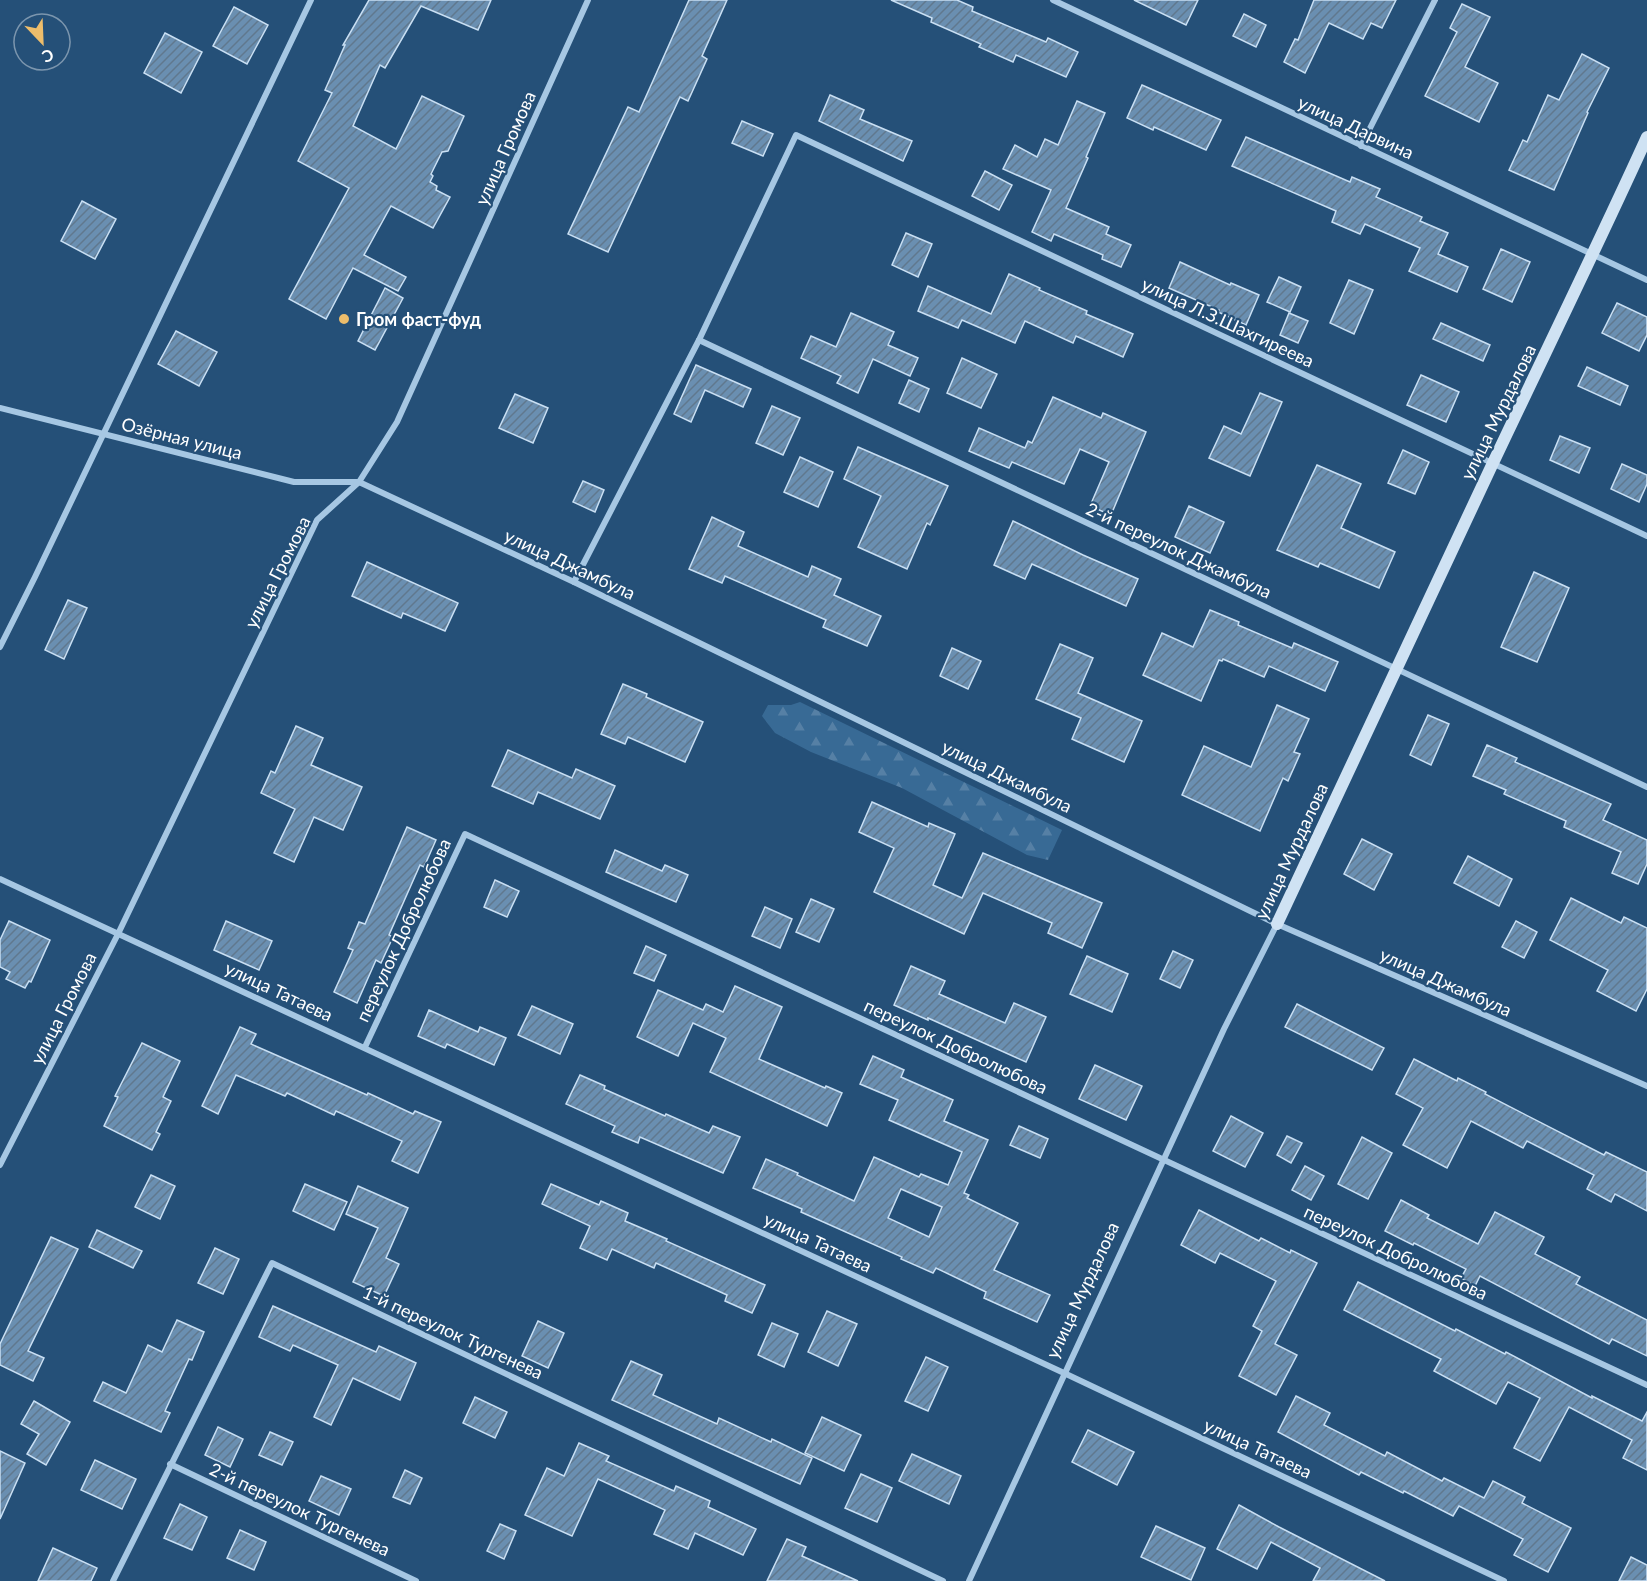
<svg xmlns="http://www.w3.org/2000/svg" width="1647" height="1581" font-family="Lato,sans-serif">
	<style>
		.forest { fill: url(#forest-firs) }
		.building { fill: url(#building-hatch); stroke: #c9dff3; stroke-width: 1.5; fill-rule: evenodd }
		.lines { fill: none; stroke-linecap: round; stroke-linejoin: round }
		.street { stroke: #a6c7e3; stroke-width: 6 }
		.secondary { stroke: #cfe2f3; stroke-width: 12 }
		.poi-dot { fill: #edbd6b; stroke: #255078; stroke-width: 2 }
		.labels { text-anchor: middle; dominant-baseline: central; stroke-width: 4.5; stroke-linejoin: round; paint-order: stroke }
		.street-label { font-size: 18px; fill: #fff; stroke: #255078 }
		.poi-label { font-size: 18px; font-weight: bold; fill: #fff; stroke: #255078; text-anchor: start }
	</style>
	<defs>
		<pattern id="forest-firs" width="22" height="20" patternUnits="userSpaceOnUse" patternTransform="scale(1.5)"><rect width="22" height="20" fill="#386a95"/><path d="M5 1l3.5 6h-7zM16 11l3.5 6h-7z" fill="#5680a5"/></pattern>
		<pattern id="building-hatch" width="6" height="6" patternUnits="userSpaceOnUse" patternTransform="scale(1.5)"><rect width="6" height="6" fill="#6a8fb1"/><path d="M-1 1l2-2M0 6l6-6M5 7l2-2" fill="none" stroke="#60788e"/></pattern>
	</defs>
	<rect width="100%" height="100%" fill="#255078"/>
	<polygon class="forest" points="800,702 1062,830 1048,860 1027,855 902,788 811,752 775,733 762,716 768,705 791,705"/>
	<g class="building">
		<polygon points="369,0 491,0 478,30 421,6 385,68 380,65 353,126 396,149 422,96 464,116 448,151 442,152 431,174 433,176 430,182 437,186 436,190 450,197 433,228 391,206 364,255 406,277 398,291 353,268 326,319 289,299 349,188 298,161 332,93 325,90 345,45 343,45"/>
		<polygon points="689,0 727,0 702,56 707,59 688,101 680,97 608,252 568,234 628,107 639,112"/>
		<polygon points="891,0 957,0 973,7 972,11 1046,42 1048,38 1078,52 1066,77 1016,55 1013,62 979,47 981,44 931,22 932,18"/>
		<polygon points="1134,0 1198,0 1186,25"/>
		<polygon points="1314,0 1396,0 1382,28 1371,23 1363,39 1329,23 1305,73 1284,62 1295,39 1298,40"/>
		<polygon points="1462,4 1490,17 1465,67 1498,83 1479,122 1425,96 1457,32 1450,28"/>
		<polygon points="234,7 268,25 247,64 213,46"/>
		<polygon points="1244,14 1266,25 1256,47 1233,36"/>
		<polygon points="165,33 202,52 181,93 144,73"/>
		<polygon points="1582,54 1609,68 1587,112 1588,113 1554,190 1509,170 1523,140 1527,142 1548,95 1559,100"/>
		<polygon points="1142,85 1221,120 1206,150 1154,127 1153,130 1127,118"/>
		<polygon points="830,95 864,110 860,119 912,141 903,161 819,121"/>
		<polygon points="1077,101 1105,113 1086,157 1088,158 1066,208 1109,227 1106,234 1131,245 1121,267 1102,259 1103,255 1054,234 1051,241 1032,232 1051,190 1003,169 1015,145 1037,157 1045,139 1058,145"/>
		<polygon points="742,121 773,134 763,156 732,143"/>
		<polygon points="1246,137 1350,182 1352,177 1380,189 1376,197 1422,217 1420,221 1448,233 1438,254 1468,267 1457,292 1409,271 1420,248 1365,224 1360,234 1332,222 1336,211 1232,166"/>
		<polygon points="985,171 1012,185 999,210 972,196"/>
		<polygon points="82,201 116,219 95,259 61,241"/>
		<polygon points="906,233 932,244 918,277 892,265"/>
		<polygon points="1501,249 1530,262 1512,302 1483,289"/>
		<polygon points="1180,262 1230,285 1231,283 1259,295 1246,325 1218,312 1219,310 1169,288"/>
		<polygon points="1009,274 1040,288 1039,290 1087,311 1086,314 1133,334 1123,357 1076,336 1073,343 1025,321 1015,343 962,320 958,328 918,311 928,286 991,314"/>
		<polygon points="1279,277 1301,287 1290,312 1267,302"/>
		<polygon points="1349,280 1373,290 1354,334 1330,323"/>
		<polygon points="385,288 403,298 375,350 358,341"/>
		<polygon points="1617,303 1647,317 1647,335 1639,351 1602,333"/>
		<polygon points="851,313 894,332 888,345 918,358 910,376 873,359 858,393 837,383 841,376 801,358 811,336 836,347"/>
		<polygon points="1289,313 1308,321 1298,343 1280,335"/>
		<polygon points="1441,323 1490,345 1483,361 1433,339"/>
		<polygon points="176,331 217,352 199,386 158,364"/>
		<polygon points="962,358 997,374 981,408 947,393"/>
		<polygon points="696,365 751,389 743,407 705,390 691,422 674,414"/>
		<polygon points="1587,367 1628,386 1620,405 1578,386"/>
		<polygon points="1421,375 1459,392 1446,422 1407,405"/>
		<polygon points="909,380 929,389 919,412 899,403"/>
		<polygon points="1260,393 1282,402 1250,476 1209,458 1224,426 1241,434"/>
		<polygon points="515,394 548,408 533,443 499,428"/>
		<polygon points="1053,397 1101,418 1103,413 1146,432 1111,515 1090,506 1109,462 1080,449 1064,484 1012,462 1009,468 969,451 979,428 1025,448 1028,441 1032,443"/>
		<polygon points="772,406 800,418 783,455 756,443"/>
		<polygon points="1560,436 1590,448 1579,473 1550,460"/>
		<polygon points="858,447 948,486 930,525 927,523 907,569 858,547 881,496 844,479"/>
		<polygon points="1403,450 1429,462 1415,494 1388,483"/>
		<polygon points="800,457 833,472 818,507 784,492"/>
		<polygon points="1622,464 1647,475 1647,484 1639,502 1611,489"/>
		<polygon points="1317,465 1361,484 1341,528 1395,552 1379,588 1320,563 1318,567 1277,550"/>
		<polygon points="583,481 604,490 595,512 573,502"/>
		<polygon points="1189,506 1224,522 1210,553 1175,537"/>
		<polygon points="712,517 744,532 738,546 808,577 812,566 841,579 834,595 881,616 867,646 823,627 826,620 725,576 722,583 689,569"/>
		<polygon points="1013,521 1083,555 1138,579 1126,606 1032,564 1025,579 994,565"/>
		<polygon points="367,562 458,603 445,631 403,613 401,618 352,596"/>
		<polygon points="1534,572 1569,588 1537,662 1501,647"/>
		<polygon points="68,600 87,608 64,659 45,650"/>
		<polygon points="1210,610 1239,622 1238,625 1292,648 1294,643 1338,662 1325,691 1269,666 1264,677 1223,659 1222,661 1219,660 1201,701 1143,675 1162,633 1193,647"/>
		<polygon points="1060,644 1093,658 1078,693 1142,721 1124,762 1072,739 1081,718 1036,699"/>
		<polygon points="952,648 981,661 968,689 940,676"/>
		<polygon points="623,684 647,694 646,697 703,722 685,762 628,737 625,744 601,734"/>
		<polygon points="1277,705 1309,719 1294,752 1300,754 1288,781 1283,778 1260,831 1182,795 1204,746 1251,767"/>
		<polygon points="1428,715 1449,724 1431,765 1410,755"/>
		<polygon points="296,726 323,738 311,765 362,787 343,830 314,817 294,862 274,853 295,809 261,793 271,771 275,773"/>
		<polygon points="1487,745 1517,758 1515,762 1611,804 1603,820 1647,840 1647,864 1638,884 1612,873 1621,852 1564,827 1566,821 1504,794 1506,790 1473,776"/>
		<polygon points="508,750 572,778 576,769 615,786 600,819 538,792 533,804 492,786"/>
		<polygon points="872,802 928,827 929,823 955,834 933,885 962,898 983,853 1102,903 1082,948 1048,933 1052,923 983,893 964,934 874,892 894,848 859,832"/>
		<polygon points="407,827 436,840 424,867 420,865 389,935 393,937 381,963 376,960 357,1003 334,992 353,950 348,948 359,922 365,924"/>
		<polygon points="1362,839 1392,854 1374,890 1344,874"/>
		<polygon points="615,850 662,871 665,865 688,875 676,902 606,872"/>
		<polygon points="1468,856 1512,879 1499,906 1454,883"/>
		<polygon points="495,880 519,891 507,917 484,907"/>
		<polygon points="1571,898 1621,923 1624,917 1647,928 1647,989 1636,1011 1597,991 1608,970 1550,940"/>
		<polygon points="811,899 834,909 819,942 796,932"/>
		<polygon points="765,907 792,919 780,948 752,936"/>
		<polygon points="9,921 50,940 31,982 29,981 25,988 6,979 10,972 0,967 0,940"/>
		<polygon points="226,921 272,941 259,970 214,950"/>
		<polygon points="1516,921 1537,932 1524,958 1502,947"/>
		<polygon points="646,946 666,955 654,981 634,973"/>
		<polygon points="1173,951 1193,960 1180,988 1160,979"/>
		<polygon points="1087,956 1128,974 1112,1012 1070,994"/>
		<polygon points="911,966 945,981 939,994 1005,1023 1014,1003 1046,1017 1026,1062 928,1018 928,1020 894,1005"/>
		<polygon points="735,986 782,1007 759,1059 825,1088 826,1086 842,1093 827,1126 710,1072 726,1038 693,1023 678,1056 637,1037 658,990 703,1010 706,1004 723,1012"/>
		<polygon points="1297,1004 1384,1048 1372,1070 1285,1027"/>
		<polygon points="532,1006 573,1024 560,1054 518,1035"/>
		<polygon points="429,1010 478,1032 480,1027 506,1038 494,1065 447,1044 445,1048 418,1036"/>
		<polygon points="240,1027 256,1034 251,1044 367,1095 368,1093 413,1114 415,1111 441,1122 418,1173 392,1161 402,1141 336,1111 334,1115 287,1093 285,1096 236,1075 218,1114 202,1106"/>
		<polygon points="142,1043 180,1061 163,1097 171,1101 156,1132 160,1134 152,1150 104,1126 118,1097 115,1096"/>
		<path d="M873 1056 904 1070 901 1077 953 1100 944 1121 988 1140 964 1193 969 1195 967 1198 1018 1223 994 1270 1050 1295 1037 1322 984 1298 986 1292 936 1268 933 1273 901 1259 902 1257 801 1212 802 1209 753 1188 766 1159 798 1173 797 1175 854 1201 874 1157 919 1177 921 1174 948 1185 962 1152 889 1120 898 1100 860 1084ZM901 1189 942 1207 929 1237 888 1218Z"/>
		<polygon points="1414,1059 1457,1081 1458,1078 1486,1092 1485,1094 1604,1155 1606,1152 1647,1172 1647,1211 1615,1194 1611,1202 1587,1189 1594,1175 1527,1141 1523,1148 1471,1121 1447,1168 1403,1145 1423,1108 1396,1094"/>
		<polygon points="1095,1065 1142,1086 1126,1120 1079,1099"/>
		<polygon points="580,1075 605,1086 604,1089 665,1116 666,1114 709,1133 713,1126 740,1137 723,1173 640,1137 638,1143 612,1132 615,1126 566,1104"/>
		<polygon points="1231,1116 1263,1133 1245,1167 1213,1151"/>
		<polygon points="1019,1126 1048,1139 1040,1158 1010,1145"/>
		<polygon points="1287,1136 1302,1143 1291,1163 1277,1155"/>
		<polygon points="1362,1137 1392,1153 1368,1199 1338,1184"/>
		<polygon points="1305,1166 1324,1176 1311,1200 1292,1190"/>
		<polygon points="151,1175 175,1186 160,1219 135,1207"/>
		<polygon points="305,1184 347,1202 334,1230 293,1211"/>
		<polygon points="551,1184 599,1205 601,1201 628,1213 625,1221 667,1239 666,1241 765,1285 752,1313 725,1301 727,1295 656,1263 654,1268 612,1249 607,1260 580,1248 590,1226 542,1204"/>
		<polygon points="358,1186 408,1208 386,1258 399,1264 384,1296 353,1282 378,1228 346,1214"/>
		<polygon points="1401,1200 1429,1215 1427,1218 1478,1244 1495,1212 1544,1237 1535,1254 1580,1277 1576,1284 1647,1320 1647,1356 1612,1339 1609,1344 1480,1276 1475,1286 1461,1278 1466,1269 1414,1243 1413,1245 1385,1231"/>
		<polygon points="1199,1210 1259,1241 1261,1238 1290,1253 1291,1250 1317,1263 1275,1344 1297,1355 1276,1395 1239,1376 1262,1331 1253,1326 1276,1281 1220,1253 1215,1263 1181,1245"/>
		<polygon points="97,1230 142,1251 133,1268 89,1247"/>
		<polygon points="51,1237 78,1249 28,1351 44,1358 33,1381 0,1365 0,1344"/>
		<polygon points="215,1248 239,1259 223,1294 198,1283"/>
		<polygon points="1358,1282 1455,1331 1456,1329 1505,1354 1506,1352 1592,1398 1592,1396 1642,1421 1647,1412 1647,1470 1623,1458 1632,1440 1569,1407 1540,1461 1514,1448 1540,1398 1508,1382 1496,1404 1434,1371 1441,1359 1344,1310"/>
		<polygon points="273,1306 376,1352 379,1346 416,1363 400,1400 353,1378 331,1425 314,1417 338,1365 293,1345 290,1351 259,1337"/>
		<polygon points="827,1311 857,1324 838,1366 808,1352"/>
		<polygon points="177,1320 204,1332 192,1360 189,1359 165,1411 170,1413 161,1432 94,1401 103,1382 126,1393 148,1345 162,1352"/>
		<polygon points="538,1321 564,1333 548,1368 522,1356"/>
		<polygon points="772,1323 798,1334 784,1367 758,1355"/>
		<polygon points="926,1357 948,1367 928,1411 905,1401"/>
		<polygon points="631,1361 662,1375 653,1395 717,1424 719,1418 771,1442 772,1439 812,1458 800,1484 612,1400"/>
		<polygon points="1296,1396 1330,1413 1324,1425 1385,1456 1387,1452 1442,1481 1444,1478 1484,1498 1493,1481 1525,1497 1522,1503 1571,1528 1548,1572 1514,1555 1523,1539 1459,1506 1453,1516 1404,1491 1403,1493 1361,1472 1359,1475 1278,1432"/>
		<polygon points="475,1397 507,1412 495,1438 463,1423"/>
		<polygon points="34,1401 70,1422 46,1465 27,1454 39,1434 21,1424"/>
		<polygon points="822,1417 861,1435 844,1471 805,1453"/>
		<polygon points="218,1427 243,1439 230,1467 205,1455"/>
		<polygon points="1088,1430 1134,1452 1117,1485 1072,1462"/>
		<polygon points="270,1432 293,1442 282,1465 259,1455"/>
		<polygon points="579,1443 609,1456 606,1461 674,1491 676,1486 710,1501 708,1507 756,1529 743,1555 695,1533 688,1549 654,1534 665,1510 598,1479 572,1536 525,1515 547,1468 564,1476"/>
		<polygon points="0,1451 25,1463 0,1519"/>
		<polygon points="912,1454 961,1476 949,1504 899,1481"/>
		<polygon points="95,1460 136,1479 122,1509 81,1490"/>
		<polygon points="405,1470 422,1478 410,1504 393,1497"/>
		<polygon points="861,1474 892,1488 877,1522 845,1508"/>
		<polygon points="321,1476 351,1489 339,1515 309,1501"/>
		<polygon points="180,1504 207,1517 192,1550 164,1538"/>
		<polygon points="1239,1505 1279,1527 1385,1581 1313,1581 1320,1568 1271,1542 1257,1569 1217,1549"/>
		<polygon points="500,1524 516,1531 504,1559 487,1551"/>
		<polygon points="1156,1526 1205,1548 1191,1580 1141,1557"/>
		<polygon points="240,1530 266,1542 254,1570 227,1558"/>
		<polygon points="787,1539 806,1547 802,1556 858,1581 767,1581"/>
		<polygon points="53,1548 97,1568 91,1581 38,1581"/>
		<polygon points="1631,1557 1647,1565 1647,1581 1619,1581"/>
	</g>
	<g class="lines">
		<g class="street">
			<polyline points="1053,0 1647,280"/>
			<polyline points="1361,146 1435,0"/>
			<polyline points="699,340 1647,787"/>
			<polyline points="0,408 294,482 359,482 574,582 1277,924 1647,1086"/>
			<polyline points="574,582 699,340 796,135 1647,536"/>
			<polyline points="0,647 35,577 311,0"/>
			<polyline points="0,879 1064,1373 1504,1581"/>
			<polyline points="365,1047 465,834 1647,1385"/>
			<polyline points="0,1165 118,934 317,520 359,482 397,422 588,0"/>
			<polyline points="170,1464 416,1581"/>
			<polyline points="113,1581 272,1263 943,1581"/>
			<polyline points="969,1581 1224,1029 1277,924"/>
		</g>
		<path class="secondary" d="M1277 924C1349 771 1420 618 1492 465 1544 355 1597 247 1647 137"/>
	</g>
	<circle class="poi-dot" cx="344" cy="319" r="6"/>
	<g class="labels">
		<g class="street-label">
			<text transform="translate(1356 127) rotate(25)">улица Дарвина</text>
			<text transform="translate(505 148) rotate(-66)">улица Громова</text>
			<text transform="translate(1228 322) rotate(25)">улица Л.З.Шахгиреева</text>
			<text transform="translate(1498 412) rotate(-64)">улица Мурдалова</text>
			<text transform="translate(182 438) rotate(14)">Озёрная улица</text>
			<text transform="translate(1179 550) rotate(25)">2-й переулок Джамбула</text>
			<text transform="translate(570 564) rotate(25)">улица Джамбула</text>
			<text transform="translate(277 572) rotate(-63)">улица Громова</text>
			<text transform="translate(1007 776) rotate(26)">улица Джамбула</text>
			<text transform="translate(1291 851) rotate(-65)">улица Мурдалова</text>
			<text transform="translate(403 930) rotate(-65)">переулок Добролюбова</text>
			<text transform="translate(1446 982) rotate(24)">улица Джамбула</text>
			<text transform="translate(279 991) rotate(25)">улица Татаева</text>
			<text transform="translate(63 1008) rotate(-63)">улица Громова</text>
			<text transform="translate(956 1046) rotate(25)">переулок Добролюбова</text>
			<text transform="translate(818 1242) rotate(25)">улица Татаева</text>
			<text transform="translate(1396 1252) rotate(25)">переулок Добролюбова</text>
			<text transform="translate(1082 1290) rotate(-65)">улица Мурдалова</text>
			<text transform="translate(453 1332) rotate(25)">1-й переулок Тургенева</text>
			<text transform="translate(1258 1448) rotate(25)">улица Татаева</text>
			<text transform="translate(300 1509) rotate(25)">2-й переулок Тургенева</text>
		</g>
		<g class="poi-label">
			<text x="356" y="319">Гром фаст-фуд</text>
		</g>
	</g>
	<g transform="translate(42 42) rotate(157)"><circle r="28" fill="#255078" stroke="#7c96ae" stroke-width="1.5"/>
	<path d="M0-4.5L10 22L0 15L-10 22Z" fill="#edbd6b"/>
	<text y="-9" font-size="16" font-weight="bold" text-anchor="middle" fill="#ffffff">С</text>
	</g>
</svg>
